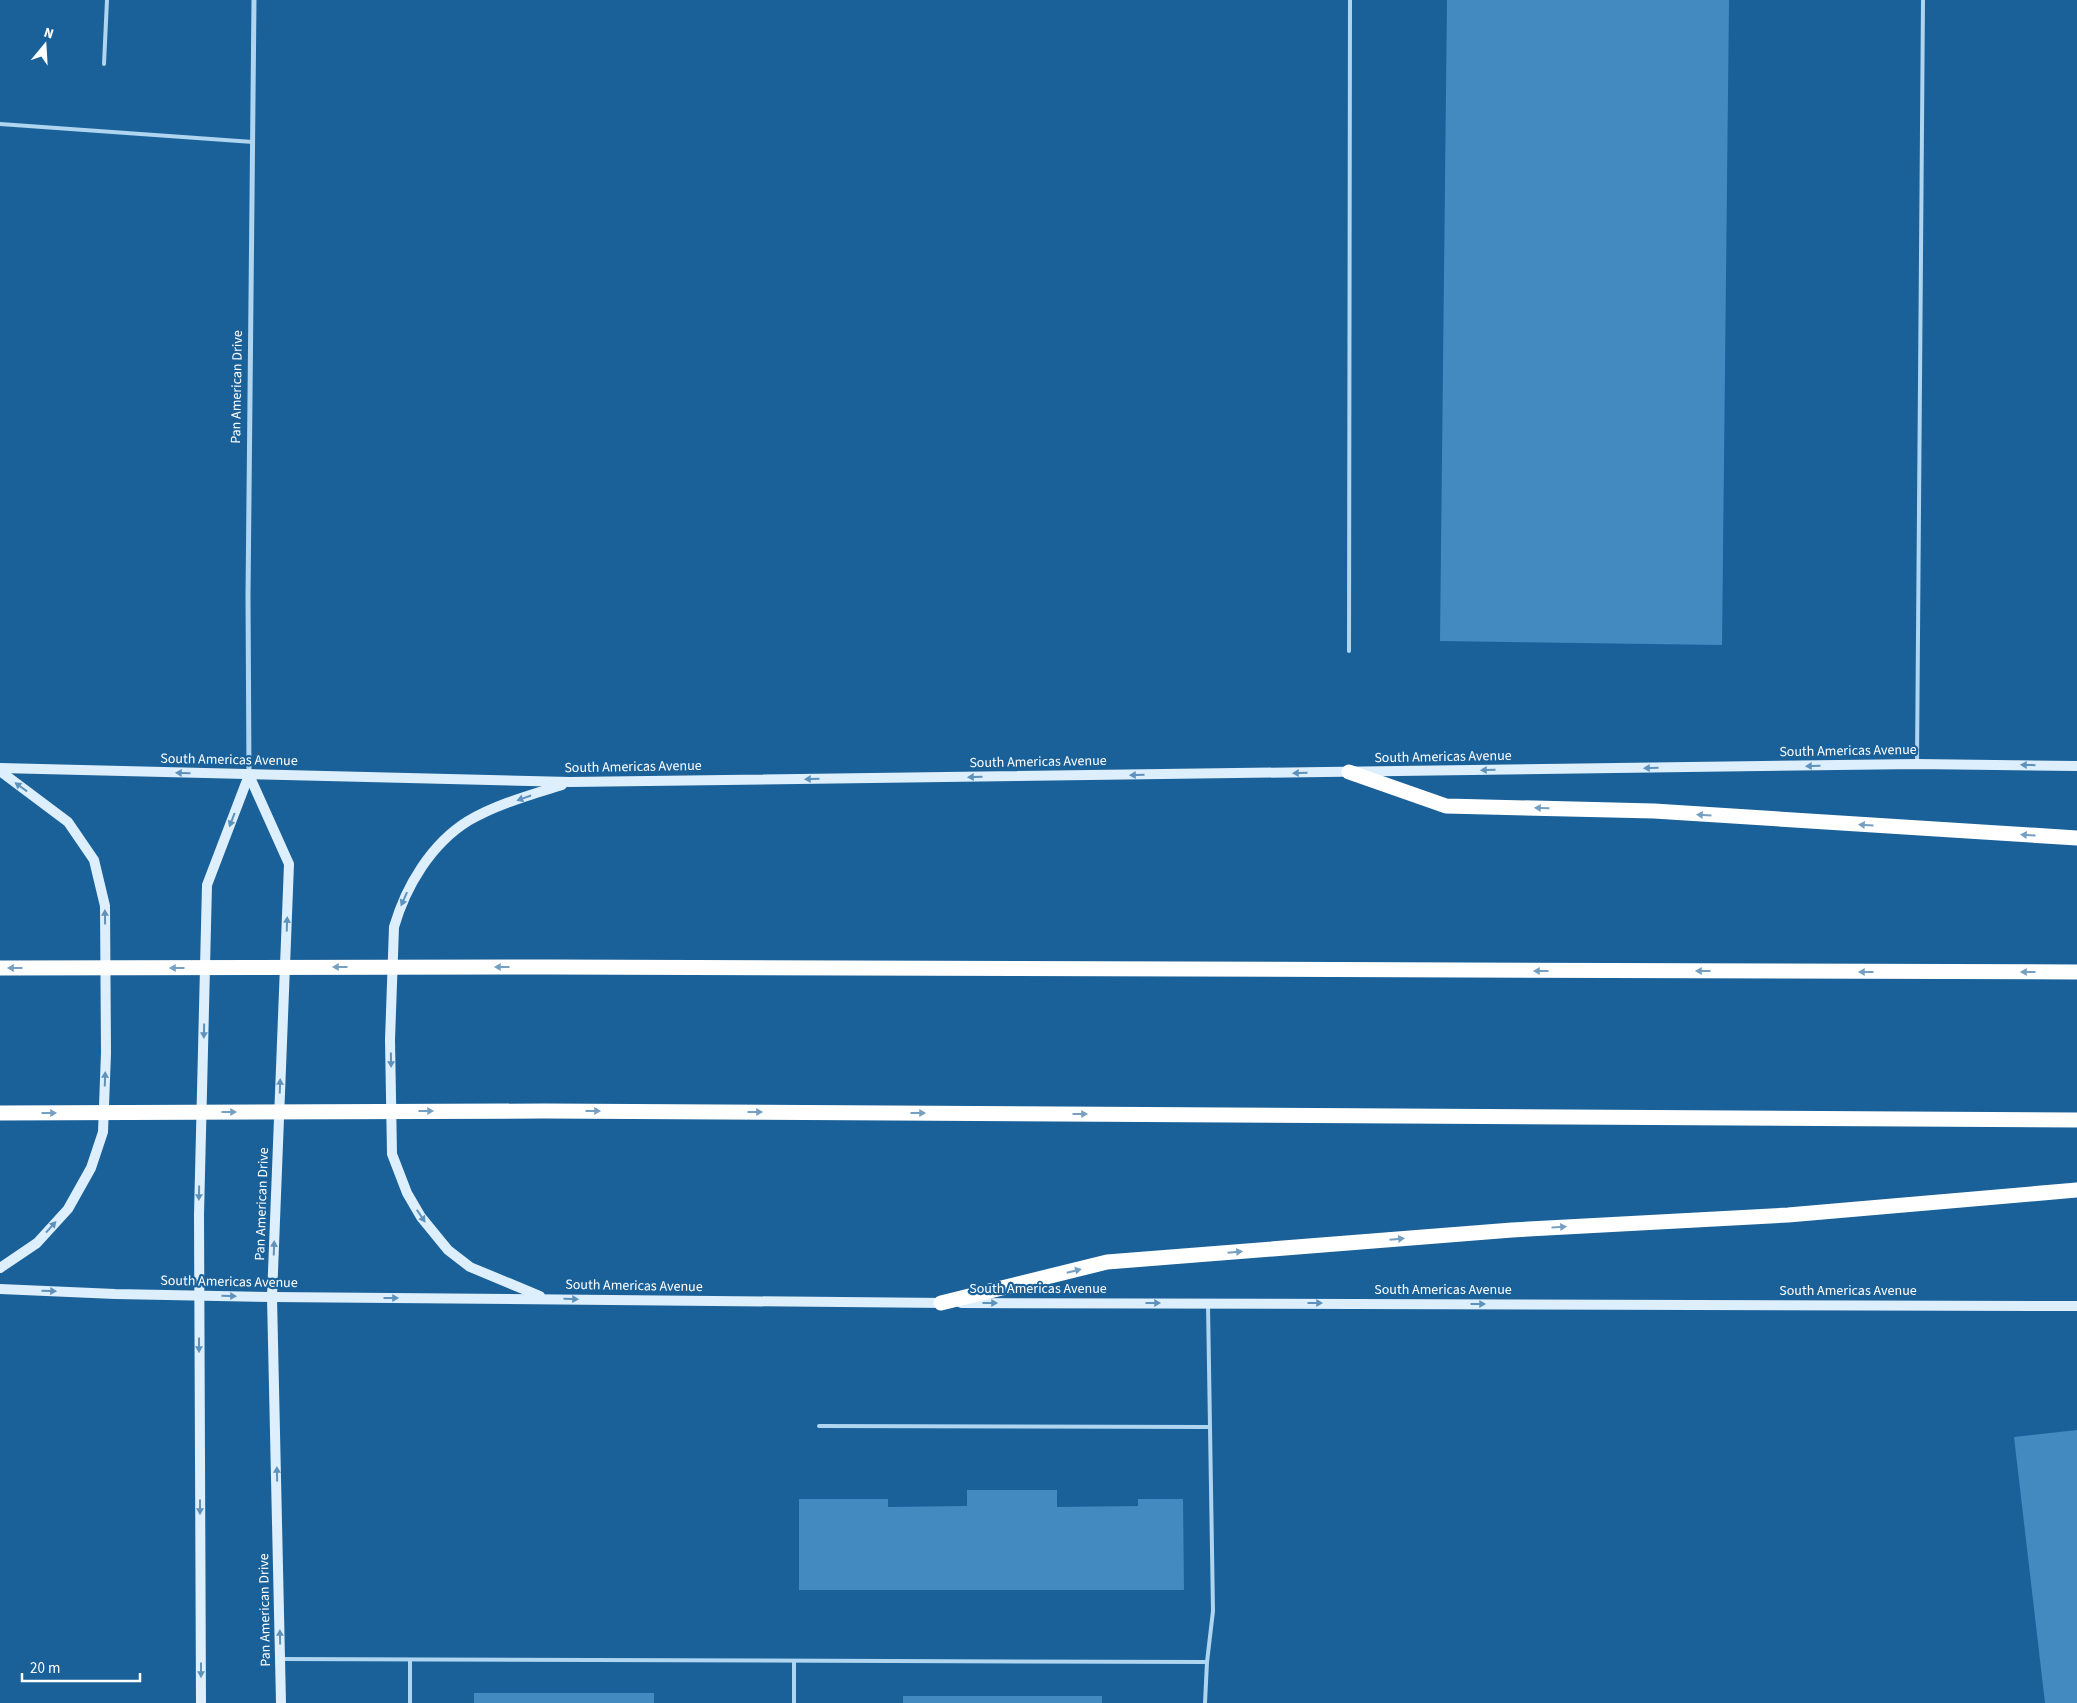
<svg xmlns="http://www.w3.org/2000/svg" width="2077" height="1703" font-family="'Source Sans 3',sans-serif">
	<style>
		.building { fill: #438ac0 }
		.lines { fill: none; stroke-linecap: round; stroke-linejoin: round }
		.lane { stroke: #afd5f1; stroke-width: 4 }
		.street { stroke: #afd5f1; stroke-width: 5 }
		.secondary { stroke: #ddeefc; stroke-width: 10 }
		.highway { stroke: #fff; stroke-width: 15 }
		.oneway { fill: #5e92bc }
		.oneway2 { fill: #76a0c2 }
		.labels { text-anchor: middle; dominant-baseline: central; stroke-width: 4.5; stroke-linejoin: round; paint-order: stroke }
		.street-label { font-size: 14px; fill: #fff; stroke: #1a6199 }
	</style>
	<rect width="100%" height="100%" fill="#1a6199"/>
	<g class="building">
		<polygon points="1447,0 1729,0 1722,645 1440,641"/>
		<polygon points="2077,1430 2077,1703 2045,1703 2014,1437"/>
		<polygon points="967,1490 1057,1490 1057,1507 1138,1506 1138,1499 1183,1499 1184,1590 799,1590 799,1499 888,1499 888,1507 967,1506"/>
		<rect x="474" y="1693" width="180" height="10"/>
		<rect x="903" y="1696" width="199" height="7"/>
	</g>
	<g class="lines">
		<g class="lane">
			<polyline points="104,64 107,0"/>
			<polyline points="0,124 253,142"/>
			<polyline points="1349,651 1350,0"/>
			<polyline points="1917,763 1923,0"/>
			<polyline points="819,1426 1209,1427"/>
			<polyline points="280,1659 1207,1662 1205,1703"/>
			<polyline points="410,1661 410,1703"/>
			<polyline points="1207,1662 1213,1611 1208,1305"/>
			<polyline points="794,1703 794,1661"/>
		</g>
		<polyline class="street" points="249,774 248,596 254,0"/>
		<g class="secondary">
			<polyline points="0,768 570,782 1917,764 2077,766"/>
			<polyline points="0,771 68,822 94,860 105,906 106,1053 103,1132 91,1168 68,1209 37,1243 0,1268"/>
			<polyline points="249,775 289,864 272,1297 281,1703"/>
			<polyline points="0,1289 115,1294 272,1297 946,1303"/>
			<path d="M540 1296 470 1267 448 1250 421 1217 407 1193 392 1154 390 1040 394 927C406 886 431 844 468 821 497 804 530 795 562 785"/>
			<polyline points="961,1303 2077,1306"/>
			<polyline points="201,1703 199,1215 207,885 249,775"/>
		</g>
		<g class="highway">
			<polyline points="1349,772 1446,806 1654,811 2077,838"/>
			<polyline points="0,968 551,967 2077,972"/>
			<polyline points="0,1113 544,1111 2077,1120"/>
			<polyline points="941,1303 1107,1262 1512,1230 1788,1215 2077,1190"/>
		</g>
	</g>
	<defs><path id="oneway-solid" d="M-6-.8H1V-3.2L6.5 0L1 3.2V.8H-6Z" transform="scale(1.25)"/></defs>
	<g class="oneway">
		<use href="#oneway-solid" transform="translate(2028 765) rotate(-179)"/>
		<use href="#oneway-solid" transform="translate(1813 766) rotate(179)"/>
		<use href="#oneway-solid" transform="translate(1651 768) rotate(179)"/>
		<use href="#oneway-solid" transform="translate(1488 770) rotate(179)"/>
		<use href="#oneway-solid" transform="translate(183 773) rotate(-178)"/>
		<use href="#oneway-solid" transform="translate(1300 773) rotate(179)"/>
		<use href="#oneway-solid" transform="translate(1137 775) rotate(179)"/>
		<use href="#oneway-solid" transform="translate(975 777) rotate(179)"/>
		<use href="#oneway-solid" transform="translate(812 779) rotate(179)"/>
		<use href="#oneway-solid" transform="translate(21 787) rotate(-144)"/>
		<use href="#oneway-solid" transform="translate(524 798) rotate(161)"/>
		<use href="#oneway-solid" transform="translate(232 820) rotate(111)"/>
		<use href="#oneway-solid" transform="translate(404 899) rotate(114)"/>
		<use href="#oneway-solid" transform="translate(105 917) rotate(-91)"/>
		<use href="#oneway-solid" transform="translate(287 924) rotate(-88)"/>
		<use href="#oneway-solid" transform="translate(204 1031) rotate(91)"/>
		<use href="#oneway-solid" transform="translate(391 1060) rotate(89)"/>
		<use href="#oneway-solid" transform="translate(105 1079) rotate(-88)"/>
		<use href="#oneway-solid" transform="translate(280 1086) rotate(-88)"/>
		<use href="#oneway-solid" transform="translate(199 1193) rotate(91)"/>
		<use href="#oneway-solid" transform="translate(421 1216) rotate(56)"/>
		<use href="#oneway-solid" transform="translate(51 1227) rotate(-48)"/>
		<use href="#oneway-solid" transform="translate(274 1248) rotate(-88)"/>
		<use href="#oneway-solid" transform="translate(49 1291) rotate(2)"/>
		<use href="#oneway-solid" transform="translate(229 1296) rotate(1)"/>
		<use href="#oneway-solid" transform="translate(391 1298)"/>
		<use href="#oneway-solid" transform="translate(571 1299) rotate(1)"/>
		<use href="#oneway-solid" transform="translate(990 1303)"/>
		<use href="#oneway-solid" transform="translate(1153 1303)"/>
		<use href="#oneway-solid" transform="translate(1315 1303)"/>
		<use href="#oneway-solid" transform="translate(1478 1304)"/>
		<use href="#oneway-solid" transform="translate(199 1345) rotate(90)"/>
		<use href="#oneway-solid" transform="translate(277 1474) rotate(-91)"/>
		<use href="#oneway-solid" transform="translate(200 1507) rotate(90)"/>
		<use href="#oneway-solid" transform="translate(280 1637) rotate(-91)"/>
		<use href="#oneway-solid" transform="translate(201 1670) rotate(90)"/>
	</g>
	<g class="oneway2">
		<use href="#oneway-solid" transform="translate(1542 808) rotate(-178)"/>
		<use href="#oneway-solid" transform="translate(1704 815) rotate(-176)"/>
		<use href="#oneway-solid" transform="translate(1866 825) rotate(-176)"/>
		<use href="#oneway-solid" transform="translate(2028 835) rotate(-176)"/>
		<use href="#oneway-solid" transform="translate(340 967) rotate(180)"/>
		<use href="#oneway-solid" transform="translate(502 967) rotate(180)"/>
		<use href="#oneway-solid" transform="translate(15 968) rotate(180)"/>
		<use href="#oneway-solid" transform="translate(177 968) rotate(180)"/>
		<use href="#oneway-solid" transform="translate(1541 971) rotate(-180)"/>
		<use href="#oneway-solid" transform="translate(1703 971) rotate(-180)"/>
		<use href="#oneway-solid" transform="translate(1866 972) rotate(-180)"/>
		<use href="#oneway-solid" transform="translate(2028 972) rotate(-180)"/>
		<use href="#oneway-solid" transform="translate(426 1111)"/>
		<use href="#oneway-solid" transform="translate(593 1111)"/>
		<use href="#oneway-solid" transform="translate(229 1112)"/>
		<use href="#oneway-solid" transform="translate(755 1112)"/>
		<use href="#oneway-solid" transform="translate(49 1113)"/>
		<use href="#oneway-solid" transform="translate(918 1113)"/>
		<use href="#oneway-solid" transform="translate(1080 1114)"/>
		<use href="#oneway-solid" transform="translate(1559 1227) rotate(-3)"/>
		<use href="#oneway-solid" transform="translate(1397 1239) rotate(-5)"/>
		<use href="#oneway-solid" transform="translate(1235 1252) rotate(-5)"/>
		<use href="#oneway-solid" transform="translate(1074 1271) rotate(-14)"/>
	</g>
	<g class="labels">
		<g class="street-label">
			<text transform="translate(237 387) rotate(-89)">Pan American Drive</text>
			<text transform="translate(1848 751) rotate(-1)">South Americas Avenue</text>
			<text transform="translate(1443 757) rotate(-1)">South Americas Avenue</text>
			<text transform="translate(229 760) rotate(1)">South Americas Avenue</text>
			<text transform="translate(1038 762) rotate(-1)">South Americas Avenue</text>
			<text transform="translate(633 767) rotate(-1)">South Americas Avenue</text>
			<text transform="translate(262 1204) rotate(-88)">Pan American Drive</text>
			<text transform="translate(229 1282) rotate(1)">South Americas Avenue</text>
			<text transform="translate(634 1286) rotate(1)">South Americas Avenue</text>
			<text x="1038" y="1289">South Americas Avenue</text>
			<text x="1443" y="1290">South Americas Avenue</text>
			<text x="1848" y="1291">South Americas Avenue</text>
			<text transform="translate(265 1610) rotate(-91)">Pan American Drive</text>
		</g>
	</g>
	<g transform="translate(45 45) rotate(18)" stroke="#1a6199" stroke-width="4" paint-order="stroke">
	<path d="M0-4L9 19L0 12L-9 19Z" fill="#ffffff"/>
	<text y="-8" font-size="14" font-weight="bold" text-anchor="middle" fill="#ffffff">N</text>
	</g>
	<path d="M22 1673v8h118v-8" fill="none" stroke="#ffffff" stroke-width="2.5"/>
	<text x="30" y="1673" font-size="15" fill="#ffffff" stroke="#1a6199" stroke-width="4" paint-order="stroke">20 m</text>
</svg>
